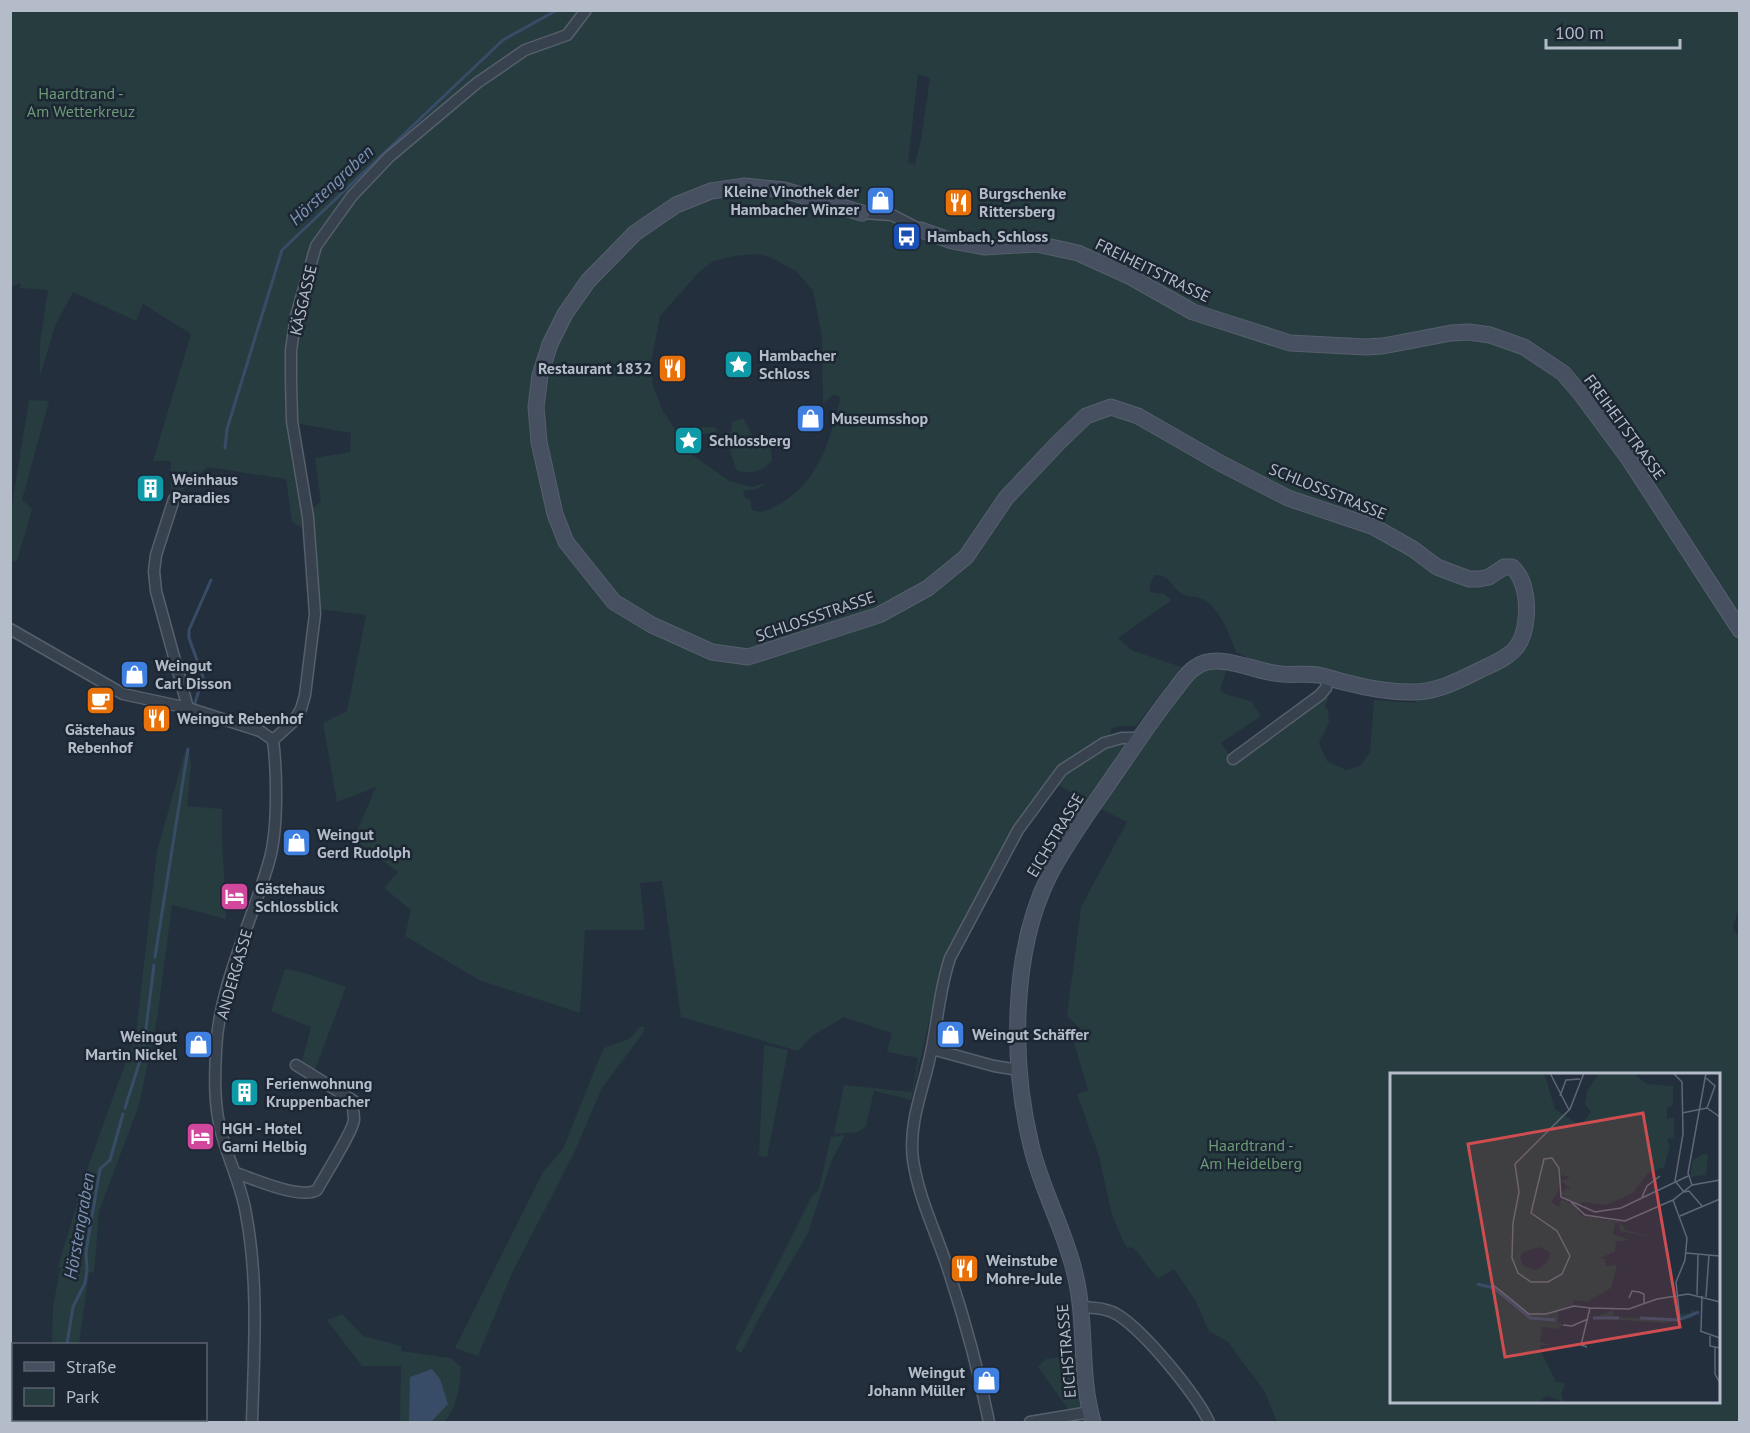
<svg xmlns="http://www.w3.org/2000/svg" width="1750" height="1433" font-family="'PT Sans',sans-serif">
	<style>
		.green { fill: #263c3f; fill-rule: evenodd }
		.water { fill: #394c67 }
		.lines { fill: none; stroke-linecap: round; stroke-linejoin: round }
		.stream { stroke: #394c67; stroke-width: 3 }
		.street-casing { stroke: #565f6c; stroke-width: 13 }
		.secondary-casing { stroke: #565f6c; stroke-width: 17 }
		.street { stroke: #38414e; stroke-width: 10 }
		.secondary { stroke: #465061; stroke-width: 15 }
		.labels { text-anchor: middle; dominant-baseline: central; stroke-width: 5; stroke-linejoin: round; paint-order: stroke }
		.park-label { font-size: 16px; fill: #6b9a76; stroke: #1d2633 }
		.poi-label { font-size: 16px; font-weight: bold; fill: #b4bcc9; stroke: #1d2633; text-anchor: start }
		.street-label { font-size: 16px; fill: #b4bcc9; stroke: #1d2633 }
		.water-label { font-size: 18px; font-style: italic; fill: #7c92b1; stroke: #1d2633 }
		.inset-river { fill: none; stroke: #394c67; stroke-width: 3 }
		.inset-road { fill: none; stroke: #5e6776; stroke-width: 1.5 }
		.view { fill: #ce4d50; fill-opacity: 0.15; stroke: #ce4d50; stroke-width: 3 }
		.inset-edge { fill: none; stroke: #b4bcc9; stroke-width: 3 }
	</style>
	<rect width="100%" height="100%" fill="#242f3e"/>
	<g class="green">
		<path d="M11 11H1739L1740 904 1733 927 1740 940 1739 1422H1277L1265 1392 1228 1342 1209 1331 1195 1300 1174 1269 1158 1279 1134 1248 1126 1247 1112 1215 1099 1156 1077 1094 1088 1090 1073 1039 1080 1035 1081 1029 1067 1016 1081 907 1127 822 1099 808 1159 719 1196 676 1211 669H1227L1220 690 1228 695 1251 701 1261 716 1221 743 1236 764 1325 693 1329 697 1325 707 1328 710 1329 723 1319 743 1327 761 1346 770 1360 766 1370 752 1374 700 1415 703 1417 686 1395 685 1263 666 1236 652C1230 635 1218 604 1200 598 1194 596 1186 597 1181 593 1169 585 1172 576 1155 575L1150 583V592L1164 594 1172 600 1118 638 1131 650 1181 667 1136 726H1118L1111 729 1110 735 1125 745 1086 801 1048 779 1015 827 939 978 911 1100 874 1091 866 1126 858 1132 834 1134 844 1085 912 1092 918 1058 887 1052 892 1033 844 1017 812 1036 798 1051 681 1017 662 881 640 883 645 930H585L580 1013 479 980 405 936 411 910 384 888 398 872 353 840 376 787 337 802 323 723 347 711 366 615 318 609 309 511 321 502 315 458 350 452 351 433 295 423 288 361 308 532 292 522 286 479 207 467 174 499 170 498 171 461H153L191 334 143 304 136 321 73 292 55 326 40 376V343L48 290 20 288 21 283 11 286ZM918 74 930 78 921 140 915 164 908 163ZM755 254 770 257 797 272 813 291 822 336 823 403 833 395 839 396 840 400C829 442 819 482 778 505 769 509 762 514 752 510L750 500 744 497 743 491 757 489 766 483 752 487 729 481 691 454 663 411 653 386 651 363 660 316 700 271 714 261 735 256ZM1392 1074H1718V1402H1392Z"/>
		<polygon points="29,400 49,401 22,500 32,509 17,561 11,562 11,511"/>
		<path d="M743 418 755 440 771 446 772 461C761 472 752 474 738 471L735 467 725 434 731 431 732 422Z"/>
		<polygon points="703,427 714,427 718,431 688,437 685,432"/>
		<polygon points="188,749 191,764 187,806 222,809 222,838 226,919 172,905 157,1019 139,1105 99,1211 94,1273 89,1272 79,1344 52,1344 53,1307 60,1269 87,1272 58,1267 88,1167 136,1034 157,851 185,752"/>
		<polygon points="285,969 302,972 346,987 313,1075 297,1067 302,1062 311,1027 271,1011"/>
		<polygon points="640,1027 645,1027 643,1033 602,1088 574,1153 512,1273 478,1356 455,1348 543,1172 563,1149 601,1054 604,1048 629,1039"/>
		<polygon points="764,1045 788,1050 767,1157 759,1156"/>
		<polygon points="845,1135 831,1162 808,1233 764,1309 741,1353 735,1349 812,1196 819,1189 831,1137"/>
		<path d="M342 1314 363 1336 401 1346V1351L450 1358 461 1367C460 1387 457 1407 444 1422H400L401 1366H362L327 1320Z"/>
		<polygon points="1078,1355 1078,1379 1082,1408 1069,1410 1038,1367 1046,1359"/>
	</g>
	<polygon class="water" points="432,1369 440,1379 448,1404 432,1421 409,1422 410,1377"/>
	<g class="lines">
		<g class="stream">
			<polyline points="225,448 227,429 282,250 503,40 557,10"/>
			<polyline points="195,703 203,677 189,638 189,630 211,580"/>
			<polyline points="155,957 188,749"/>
			<polyline points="144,1044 154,965"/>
			<polyline points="125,1108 143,1051"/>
			<polyline points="67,1344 73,1307 85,1283 87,1270 86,1252 100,1169 110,1160 123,1114"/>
			<polyline points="58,1422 58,1420"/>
		</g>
		<defs>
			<g id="street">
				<polyline points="862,213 892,215 921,230"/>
				<polyline points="174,499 156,555 154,571 156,591 188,708"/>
				<path d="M10 629 123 694 188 708 260 731 273 740C277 771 278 828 270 858 253 921 219 983 216 1050 215 1074 214 1099 219 1123 225 1154 241 1182 246 1214 259 1283 254 1352 252 1422"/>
				<polyline points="273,740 294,721 301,709 305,695 315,614 308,517 292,421 291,381 291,350 296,316 316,246 352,196 389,157 477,83 525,50 567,35 586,10"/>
				<polyline points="1233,759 1320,695 1326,688 1328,678"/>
				<polyline points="932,1049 994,1066 1019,1070"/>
				<path d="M236 1173C254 1179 301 1200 317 1190 324 1177 353 1131 354 1120 354 1113 352 1108 354 1101L296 1065"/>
				<path d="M1082 1307C1094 1308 1107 1308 1118 1315 1145 1332 1195 1393 1209 1422"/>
				<path d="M989 1422C979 1372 965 1321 949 1272 937 1234 919 1200 913 1160 908 1122 924 1088 931 1052 938 1020 939 991 950 958L1018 830 1062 770 1104 743 1122 738H1140"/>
				<polyline points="1030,1422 1090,1412"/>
			</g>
			<g id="secondary">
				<path d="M862 213 784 190 745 186 711 191 676 205 635 233 588 281 565 314 550 344 540 375 536 407 539 442 555 514 566 542 614 602 652 625 712 652 748 657 879 615 928 588 966 557 1006 498 1058 443 1086 416 1111 407 1138 416 1220 463 1288 498 1374 527 1413 549 1437 567 1469 579H1479L1489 577 1504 567H1512C1525 578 1528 602 1526 619 1523 652 1507 657 1480 670 1458 681 1435 693 1410 692 1390 692 1367 688 1348 683 1338 681 1328 677 1318 675 1303 673 1289 676 1274 673 1251 670 1218 652 1196 667 1187 672 1181 682 1175 690 1154 716 1136 744 1117 771 1094 805 1068 839 1049 876 1011 952 1011 1063 1031 1145 1041 1189 1065 1230 1075 1274 1087 1323 1079 1374 1093 1422"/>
				<polyline points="921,230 952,241 984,247 1037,244 1078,253 1131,277 1193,312 1290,343 1366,347 1383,346 1451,333 1469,332 1490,335 1524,347 1563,373 1581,394 1629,459 1740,630"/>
			</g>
		</defs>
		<use href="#street" class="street-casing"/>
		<use href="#secondary" class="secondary-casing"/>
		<use href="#street" class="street"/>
		<use href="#secondary" class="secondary"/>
	</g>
	<defs>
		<symbol id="shop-square" viewBox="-11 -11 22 22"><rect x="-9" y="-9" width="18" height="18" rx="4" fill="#3f7fe0" stroke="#1d2633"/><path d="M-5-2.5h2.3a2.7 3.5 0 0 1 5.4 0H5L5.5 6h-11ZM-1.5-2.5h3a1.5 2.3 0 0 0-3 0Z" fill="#fff"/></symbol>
		<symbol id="restaurant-square" viewBox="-11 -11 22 22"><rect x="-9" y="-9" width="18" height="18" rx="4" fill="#e8710a" stroke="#1d2633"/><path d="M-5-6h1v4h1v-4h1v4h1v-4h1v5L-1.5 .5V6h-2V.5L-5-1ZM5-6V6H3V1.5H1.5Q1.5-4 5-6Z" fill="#fff"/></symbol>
		<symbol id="bus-square" viewBox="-11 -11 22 22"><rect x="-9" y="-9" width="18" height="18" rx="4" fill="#1a4fb4" stroke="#1d2633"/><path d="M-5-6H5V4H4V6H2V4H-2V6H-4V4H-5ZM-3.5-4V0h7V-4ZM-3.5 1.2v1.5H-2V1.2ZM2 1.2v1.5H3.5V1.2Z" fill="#fff"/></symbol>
		<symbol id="sight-square" viewBox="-11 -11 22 22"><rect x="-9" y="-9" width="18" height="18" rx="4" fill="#0f9aa8" stroke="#1d2633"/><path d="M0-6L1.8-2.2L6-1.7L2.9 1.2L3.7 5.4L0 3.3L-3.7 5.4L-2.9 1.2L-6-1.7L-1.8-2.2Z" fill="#fff"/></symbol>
		<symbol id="building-square" viewBox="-11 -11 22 22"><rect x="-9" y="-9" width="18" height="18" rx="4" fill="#0f9aa8" stroke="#1d2633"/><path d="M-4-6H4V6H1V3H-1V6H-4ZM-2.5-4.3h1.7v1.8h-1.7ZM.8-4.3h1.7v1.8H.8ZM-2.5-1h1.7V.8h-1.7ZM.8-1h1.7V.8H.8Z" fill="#fff"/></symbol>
		<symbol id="cafe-square" viewBox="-11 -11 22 22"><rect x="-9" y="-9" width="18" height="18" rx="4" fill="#e8710a" stroke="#1d2633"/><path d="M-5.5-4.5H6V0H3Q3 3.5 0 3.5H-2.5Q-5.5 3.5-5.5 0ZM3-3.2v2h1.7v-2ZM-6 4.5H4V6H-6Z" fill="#fff"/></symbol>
		<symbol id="hotel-square" viewBox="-11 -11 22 22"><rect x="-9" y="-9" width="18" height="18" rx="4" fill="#d1479c" stroke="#1d2633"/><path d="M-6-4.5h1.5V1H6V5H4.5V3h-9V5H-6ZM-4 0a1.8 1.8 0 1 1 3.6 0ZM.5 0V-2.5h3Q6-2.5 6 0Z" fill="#fff"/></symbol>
	</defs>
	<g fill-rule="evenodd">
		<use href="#shop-square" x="864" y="184" width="33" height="33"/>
		<use href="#restaurant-square" x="942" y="186" width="33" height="33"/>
		<use href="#bus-square" x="890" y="220" width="33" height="33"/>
		<use href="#sight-square" x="722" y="348" width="33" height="33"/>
		<use href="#restaurant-square" x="656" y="352" width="33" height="33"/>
		<use href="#shop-square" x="794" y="402" width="33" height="33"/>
		<use href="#sight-square" x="672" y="424" width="33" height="33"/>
		<use href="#building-square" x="134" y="472" width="33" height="33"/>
		<use href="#shop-square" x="118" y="658" width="33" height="33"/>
		<use href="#cafe-square" x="84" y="684" width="33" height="33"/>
		<use href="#restaurant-square" x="140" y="702" width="33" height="33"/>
		<use href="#shop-square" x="280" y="826" width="33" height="33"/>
		<use href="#hotel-square" x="218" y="880" width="33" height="33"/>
		<use href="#shop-square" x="934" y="1018" width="33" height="33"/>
		<use href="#shop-square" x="182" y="1028" width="33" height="33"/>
		<use href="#building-square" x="228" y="1076" width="33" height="33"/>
		<use href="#hotel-square" x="184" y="1120" width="33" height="33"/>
		<use href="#restaurant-square" x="948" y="1252" width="33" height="33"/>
		<use href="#shop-square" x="970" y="1364" width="33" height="33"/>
	</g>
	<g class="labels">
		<g class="park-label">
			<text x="81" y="93">Haardtrand -<tspan x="81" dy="18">Am Wetterkreuz</tspan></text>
			<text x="1251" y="1145">Haardtrand -<tspan x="1251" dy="18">Am Heidelberg</tspan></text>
		</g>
		<g class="poi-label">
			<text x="859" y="191" text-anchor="end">Kleine Vinothek der<tspan x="859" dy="18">Hambacher Winzer</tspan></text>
			<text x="979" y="193">Burgschenke<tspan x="979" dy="18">Rittersberg</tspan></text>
			<text x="927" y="236">Hambach, Schloss</text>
			<text x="759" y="355">Hambacher<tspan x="759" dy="18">Schloss</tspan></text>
			<text x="652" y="368" text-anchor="end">Restaurant 1832</text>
			<text x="831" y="418">Museumsshop</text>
			<text x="709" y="440">Schlossberg</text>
			<text x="172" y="479">Weinhaus<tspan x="172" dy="18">Paradies</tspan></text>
			<text x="155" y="665">Weingut<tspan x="155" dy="18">Carl Disson</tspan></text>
			<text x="177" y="718">Weingut Rebenhof</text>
			<text x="100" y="729" text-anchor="middle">Gästehaus<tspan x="100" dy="18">Rebenhof</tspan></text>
			<text x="317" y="834">Weingut<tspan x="317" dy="18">Gerd Rudolph</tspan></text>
			<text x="255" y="888">Gästehaus<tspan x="255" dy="18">Schlossblick</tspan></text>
			<text x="972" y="1034">Weingut Schäffer</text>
			<text x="177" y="1036" text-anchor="end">Weingut<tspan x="177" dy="18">Martin Nickel</tspan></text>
			<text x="266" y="1083">Ferienwohnung<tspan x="266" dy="18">Kruppenbacher</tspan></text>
			<text x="222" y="1128">HGH - Hotel<tspan x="222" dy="18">Garni Helbig</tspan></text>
			<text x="986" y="1260">Weinstube<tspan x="986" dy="18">Mohre-Jule</tspan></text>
			<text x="965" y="1372" text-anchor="end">Weingut<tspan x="965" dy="18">Johann Müller</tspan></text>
		</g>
		<g class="street-label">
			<text transform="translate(1153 270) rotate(26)">FREIHEITSTRASSE</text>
			<text transform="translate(303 300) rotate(-77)">KÄSGASSE</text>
			<text transform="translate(1625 427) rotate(54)">FREIHEITSTRASSE</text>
			<text transform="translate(1328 491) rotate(22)">SCHLOSSSTRASSE</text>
			<text transform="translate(815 616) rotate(-19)">SCHLOSSSTRASSE</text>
			<text transform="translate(1055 835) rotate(-59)">EICHSTRASSE</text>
			<text transform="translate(234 974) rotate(-74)">ANDERGASSE</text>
			<text transform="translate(1066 1351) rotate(-95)">EICHSTRASSE</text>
		</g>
		<g class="water-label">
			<text transform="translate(331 185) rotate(-43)">Hörstengraben</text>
			<text transform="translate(79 1226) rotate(-80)">Hörstengraben</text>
		</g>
	</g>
	<g transform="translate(1390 1073)">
		<rect width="330" height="330" fill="#242f3e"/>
		<path d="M0 0H154L165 36 191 53 201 38 195 32 197 18 209 0H243L257 11 283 13V32L277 35V45H284V64L277 66 280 73 274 94 258 100 243 120 216 132 192 129 190 133 178 127 171 120 176 115 182 117 171 108 180 104 171 102 168 119 161 129 169 134 171 126 190 135 188 140 194 143 230 149 236 157 265 165 230 158 229 150H225L223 161 240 167 226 169 225 179 209 185 215 186 216 193 227 192 221 215 197 229 183 227V232L168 239V249L173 252 168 256 152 254 150 269 160 272H150V276L166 309 175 310 171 322 175 330 157 323 147 330H0ZM150 174 161 180 156 190 146 197 133 193 130 185 133 179ZM313 81H318L316 102 300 104 303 87ZM301 236 310 240H302V245L274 250 203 245 223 237V244L285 246 290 245 289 241 301 240Z" fill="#263c3f" fill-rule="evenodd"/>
		<path class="inset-river" d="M87 211 104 215 140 245 165 247M203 245H229M250 245 289 247M291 246 309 239"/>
		<path class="inset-road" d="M160 0 179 37M194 0 180 36 125 91 129 119 123 150 122 185 128 200 141 209H158L172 201 180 183 167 158 141 140 154 86 162 85 169 95 171 124 205 139 231 135 298 103M284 1 292 9 293 61 285 108 294 119M316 5 325 13 317 35M170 23 176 7 190 6M292 40 317 35 330 44M302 112 298 100 316 0M294 119 299 118 312 133M252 124 257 113 270 103M283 127 297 165 295 187 286 209 290 247M181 129 195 142 235 148 283 127 302 112 330 107M290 143 330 126M296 180 330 183M102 211 139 241H156L184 233 200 235M307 222 308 182M316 224 319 182M239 225 242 218 249 219 254 221V230M200 235 239 236 267 226 298 221 330 229M173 252 182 253 198 246M310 258 330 265M311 258 312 223M320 261V273L330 275M197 274 191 272 200 235M325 274V301L330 310"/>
		<path class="view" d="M253 40 290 254 115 284 78 71Z"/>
		<rect width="330" height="330" class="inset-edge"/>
	</g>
	<rect width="1750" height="1433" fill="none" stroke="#b4bcc9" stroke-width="24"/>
	<rect x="12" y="1343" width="195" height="78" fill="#1d2633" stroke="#59626f" stroke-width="1.5"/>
	<rect x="24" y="1362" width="30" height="9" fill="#465061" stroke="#59626f" stroke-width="1.5"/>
	<text x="66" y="1373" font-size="18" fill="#b4bcc9">Straße</text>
	<rect x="24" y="1388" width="30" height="18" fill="#263c3f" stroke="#59626f" stroke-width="1.5"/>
	<text x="66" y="1403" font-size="18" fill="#b4bcc9">Park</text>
	<path d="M1546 39v9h134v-9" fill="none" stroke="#b4bcc9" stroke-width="3"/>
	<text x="1555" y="39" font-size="18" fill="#b4bcc9" stroke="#1d2633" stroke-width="4.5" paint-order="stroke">100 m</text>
</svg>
